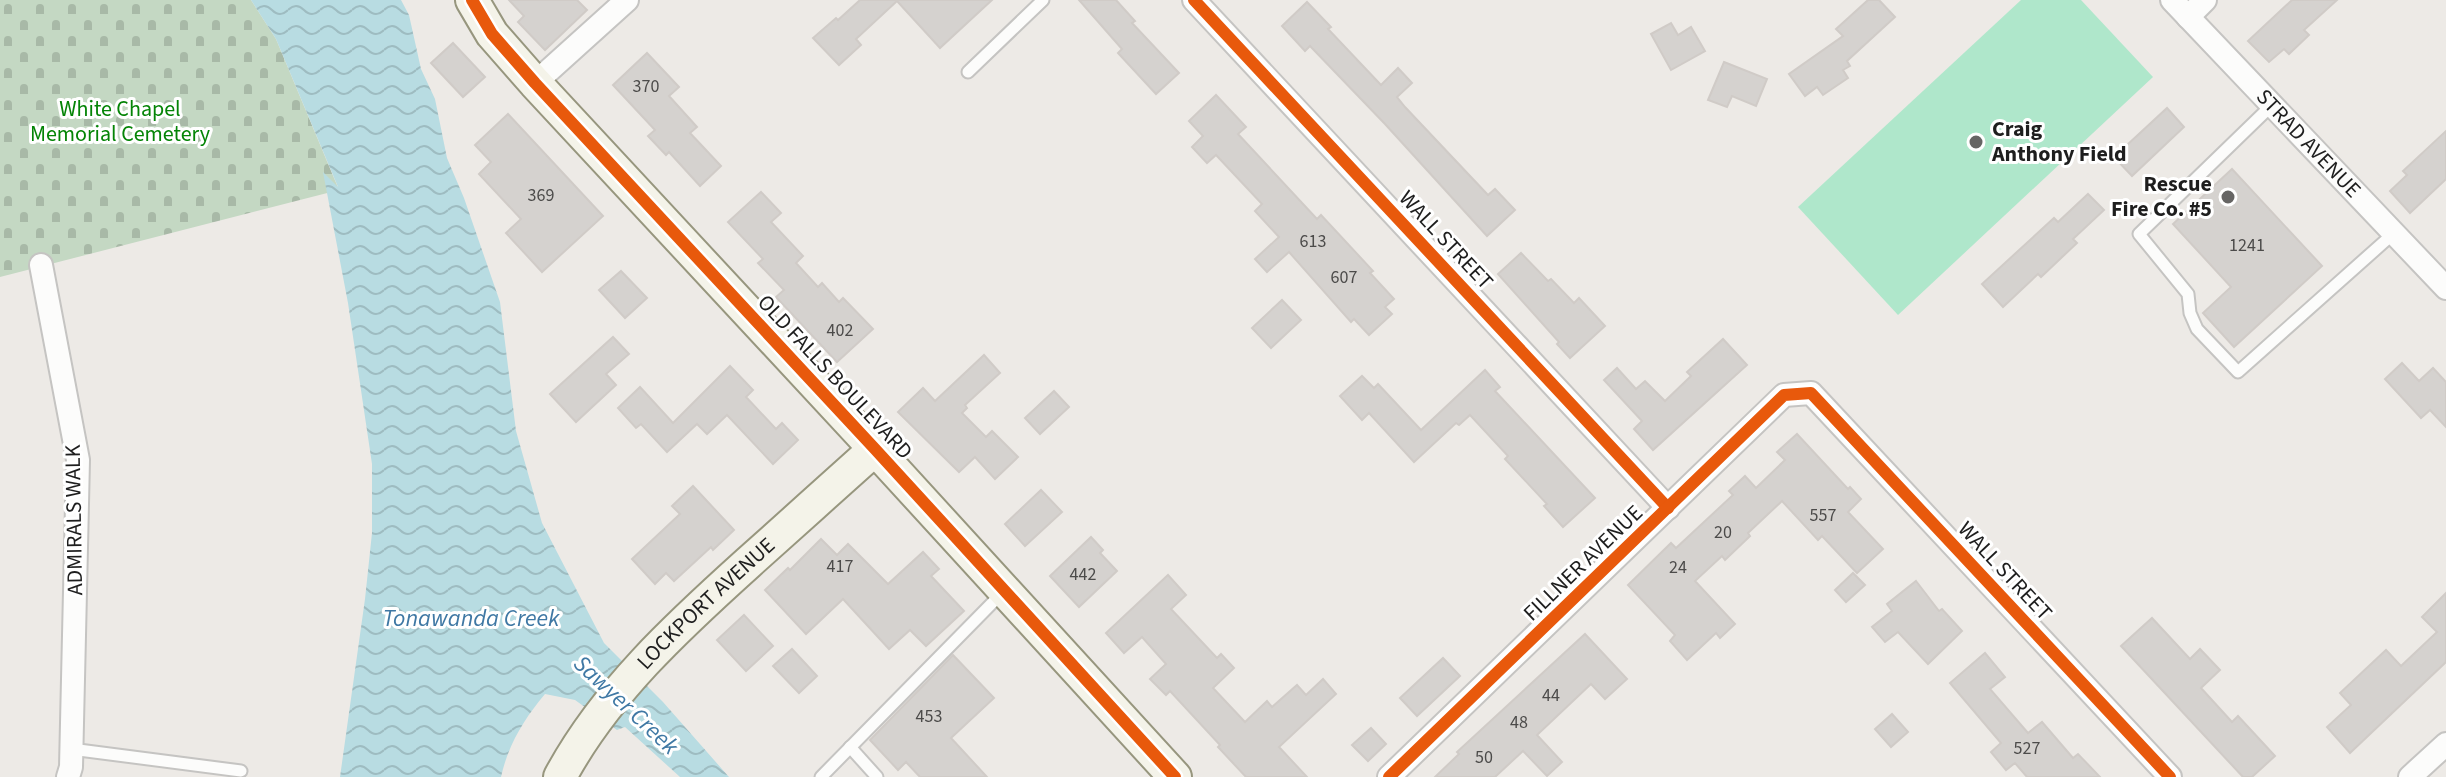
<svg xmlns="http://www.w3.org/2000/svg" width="2446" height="777" font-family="'Source Sans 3',sans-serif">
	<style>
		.cemetery { fill: url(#cemetery-stones) }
		.pitch { fill: #afe7cb }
		.water { fill: url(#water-waves) }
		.building { fill: #d5d2cf; stroke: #d0cbc7; stroke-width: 2 }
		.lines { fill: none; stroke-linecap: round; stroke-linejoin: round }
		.lane-casing { stroke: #c5c4c2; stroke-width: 15 }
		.street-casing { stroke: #c5c4c2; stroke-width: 26 }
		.secondary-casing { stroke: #97967e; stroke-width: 36 }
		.lane { stroke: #fcfcfb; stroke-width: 11 }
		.street { stroke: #fcfcfb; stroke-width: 22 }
		.secondary { stroke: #f4f3e9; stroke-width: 32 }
		.cycleway-casing { stroke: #fff; stroke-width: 17 }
		.cycleway { stroke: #e8590c; stroke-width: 12 }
		.poi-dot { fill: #666564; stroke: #fff; stroke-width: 3 }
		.labels { text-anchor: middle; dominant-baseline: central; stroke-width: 6; stroke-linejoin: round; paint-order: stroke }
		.number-label { font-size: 18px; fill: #4c4b4a }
		.park-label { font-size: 22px; fill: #048406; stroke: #fff }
		.poi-label { font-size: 22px; font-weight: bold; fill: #1e1e1e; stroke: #fff; text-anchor: start }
		.street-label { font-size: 22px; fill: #1e1e1e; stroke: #fff }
		.water-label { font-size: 24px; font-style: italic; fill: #3f78a4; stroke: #fff }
	</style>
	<defs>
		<pattern id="cemetery-stones" width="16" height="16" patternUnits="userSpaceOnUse" patternTransform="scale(2)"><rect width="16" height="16" fill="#c4d8c3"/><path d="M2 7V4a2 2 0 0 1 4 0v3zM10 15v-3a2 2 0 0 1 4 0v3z" fill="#a8b9a7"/></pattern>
		<pattern id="water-waves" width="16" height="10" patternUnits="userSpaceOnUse" patternTransform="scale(2)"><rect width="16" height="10" fill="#b8dce2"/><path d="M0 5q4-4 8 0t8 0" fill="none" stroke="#9ebcc1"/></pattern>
	</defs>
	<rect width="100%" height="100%" fill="#edeae6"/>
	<polygon class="cemetery" points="0,0 251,0 276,39 339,190 0,277"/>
	<polygon class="pitch" points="2021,0 2081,0 2153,77 1898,315 1798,207"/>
	<path class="water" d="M251 0H401L409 15 421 69 435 99 447 158 464 198 500 302 516 431 542 523 604 643 663 702 729 777H680L625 727 617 730 575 700 545 694C524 719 508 745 501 777H340L365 599 372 533V464L348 303 323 172 338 187 276 39Z"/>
	<g class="building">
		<polygon points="509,0 577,0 587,10 545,50 518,22 524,16"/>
		<polygon points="860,0 992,0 940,48 897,1 856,39 861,45 839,65 813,38 836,18 838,20"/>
		<polygon points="1079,0 1116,0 1135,21 1132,23 1179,73 1156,94 1118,53 1122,49"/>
		<polygon points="1868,0 1879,0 1895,17 1847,61 1850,66 1843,70 1848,78 1823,95 1817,87 1805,96 1789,74 1843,36 1836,29"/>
		<polygon points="2292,0 2337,0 2304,30 2309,35 2289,54 2284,49 2269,62 2248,41"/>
		<polygon points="1307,2 1331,27 1328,29 1381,85 1398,68 1412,83 1397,97 1405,107 1488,195 1495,189 1515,210 1487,236 1385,124 1310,46 1305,51 1282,26"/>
		<polygon points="1671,23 1678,35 1691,27 1705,51 1671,70 1651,34"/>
		<polygon points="453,43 485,77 463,97 431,63"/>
		<polygon points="647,53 679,87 669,96 697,127 690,133 721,166 700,186 669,152 666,155 648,136 655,130 613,85"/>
		<polygon points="1724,62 1767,79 1756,106 1732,96 1727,107 1708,100"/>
		<polygon points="1216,95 1246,127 1238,134 1317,219 1321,215 1373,271 1370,273 1394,299 1385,307 1392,314 1369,335 1354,319 1351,322 1289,252 1267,272 1255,259 1279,237 1255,211 1262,204 1216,155 1207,163 1192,147 1203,136 1189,121"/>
		<polygon points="2167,108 2184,127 2132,176 2114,157"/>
		<polygon points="508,114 603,216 542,272 506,233 521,219 479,174 491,162 475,145"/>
		<polygon points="2446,131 2446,179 2410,213 2390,191 2407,175 2403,171"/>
		<polygon points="2232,169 2322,266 2234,347 2203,313 2231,287 2173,224"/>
		<polygon points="761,192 781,213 771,222 803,256 796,263 818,287 822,283 839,302 843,298 873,329 837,362 776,297 784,290 758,263 763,259 728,222"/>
		<polygon points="2088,194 2104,210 2073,239 2077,243 2041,277 2038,274 2003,307 1982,284 2054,218 2058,222"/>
		<polygon points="1521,253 1548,281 1551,279 1574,303 1579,298 1605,326 1570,358 1557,344 1559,342 1498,274"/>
		<polygon points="621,271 647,298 625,318 599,290"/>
		<polygon points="1282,300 1301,320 1271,348 1252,328"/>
		<polygon points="613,337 629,354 606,374 616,385 576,422 550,394"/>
		<polygon points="1723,339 1747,365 1653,450 1634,429 1642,421 1604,380 1617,368 1636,389 1645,381 1665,401 1691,376 1687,372"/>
		<polygon points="984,355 1000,373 965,405 967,408 962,413 986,437 992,431 1018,457 995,479 975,457 959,472 898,412 923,388 935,401"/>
		<polygon points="2402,363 2419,381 2433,368 2446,382 2446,427 2430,410 2421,418 2385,379"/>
		<polygon points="730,366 753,390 746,397 776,429 782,423 798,440 773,464 727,415 707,434 697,424 667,452 641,424 636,428 618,408 640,387 673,423"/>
		<polygon points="1485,370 1500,387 1495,391 1595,498 1563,527 1544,506 1547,504 1505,459 1508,456 1470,415 1459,425 1456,423 1414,462 1369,413 1362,420 1340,396 1362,376 1374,388 1378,384 1421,430"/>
		<polygon points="1054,391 1069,407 1040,434 1025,418"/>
		<polygon points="1797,434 1848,489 1850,487 1861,499 1848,512 1883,549 1857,573 1822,536 1818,540 1782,501 1748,533 1750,536 1725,560 1722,556 1695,581 1735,624 1720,638 1716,633 1687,660 1670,641 1675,635 1628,585 1671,543 1676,548 1733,495 1729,491 1745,476 1756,488 1785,460 1777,452"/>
		<polygon points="693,486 734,530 713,550 711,547 674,581 666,573 655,584 632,559 680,514 672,506"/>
		<polygon points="1041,490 1062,512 1025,546 1005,524"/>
		<polygon points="1091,537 1103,550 1100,553 1117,571 1079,607 1050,576"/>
		<polygon points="821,539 837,555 848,544 888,584 923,552 939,569 931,576 964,611 926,646 910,630 889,649 843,599 806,634 765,590 788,568 790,570"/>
		<polygon points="1853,573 1865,585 1846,602 1835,590"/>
		<polygon points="1168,575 1186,595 1171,609 1217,658 1221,654 1234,668 1213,688 1245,722 1267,701 1272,707 1297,685 1306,695 1323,679 1336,694 1279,747 1307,777 1246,777 1218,747 1220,745 1170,691 1166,695 1150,679 1166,664 1142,637 1124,653 1106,633"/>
		<polygon points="1916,581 1939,611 1942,609 1962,631 1928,664 1898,632 1885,642 1872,627 1892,611 1887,604"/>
		<polygon points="2446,593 2446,662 2350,753 2327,727 2351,705 2340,693 2386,650 2401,666 2437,632 2422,617"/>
		<polygon points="744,615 773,646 746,671 717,640"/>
		<polygon points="2152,618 2190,659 2200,649 2220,670 2201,688 2232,722 2238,716 2275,756 2252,777 2243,777 2121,646"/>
		<polygon points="1585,634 1627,679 1605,699 1591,684 1537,735 1562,762 1547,776 1523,751 1495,777 1435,777 1459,754 1457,752"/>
		<polygon points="792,649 817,676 799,693 773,666"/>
		<polygon points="1985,653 2005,677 1990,689 2028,733 2042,722 2073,758 2078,754 2100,777 2027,777 2015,763 2006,770 1991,752 2001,743 1950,683"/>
		<polygon points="953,655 994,698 951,738 987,777 920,777 906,762 898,770 870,740"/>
		<polygon points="1443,658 1460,676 1417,716 1400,698"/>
		<polygon points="1892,714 1908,732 1891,747 1875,729"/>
		<polygon points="1371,728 1386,744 1368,761 1352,745"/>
	</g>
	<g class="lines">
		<defs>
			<g id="lane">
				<polyline points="968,72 1043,0"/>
				<polyline points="2272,105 2139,234 2188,294 2190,313 2197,329 2238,372 2394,233"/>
				<polyline points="850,747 877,777"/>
				<polyline points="71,749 241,771"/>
				<polyline points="821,777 1003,592"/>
			</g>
			<g id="street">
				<polyline points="1194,0 1668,508"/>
				<path id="s1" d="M2172 0 2446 288"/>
				<polyline points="2188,17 2205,0"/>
				<polyline points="535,83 627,0"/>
				<polyline points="41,265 78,460 71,767 68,777"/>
				<polyline points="1389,777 1784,395 1811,393 2170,777"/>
				<polyline points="2410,777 2446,744"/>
			</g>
			<g id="secondary">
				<polyline points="472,0 492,34 535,83 875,449 1175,777"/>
				<path id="s2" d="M560 777C605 693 678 626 748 563 790 525 833 487 875 449"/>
			</g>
		</defs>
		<use href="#lane" class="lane-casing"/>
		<use href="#street" class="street-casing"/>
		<use href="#secondary" class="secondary-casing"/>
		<use href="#lane" class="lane"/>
		<use href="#street" class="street"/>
		<use href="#secondary" class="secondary"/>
		<defs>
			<g id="cycleway">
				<polyline points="472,0 492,34 535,83 875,449 1175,777"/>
				<polyline points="1194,0 1668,508"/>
				<polyline points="1389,777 1784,395 1811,393 2170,777"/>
			</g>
		</defs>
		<use href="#cycleway" class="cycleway-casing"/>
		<use href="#cycleway" class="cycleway"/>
	</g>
	<g class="poi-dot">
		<circle cx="1976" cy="142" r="8"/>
		<circle cx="2228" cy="197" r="8"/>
	</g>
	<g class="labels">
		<g class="number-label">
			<text x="646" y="86">370</text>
			<text x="541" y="195">369</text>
			<text x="1313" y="241">613</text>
			<text x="2247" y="245">1241</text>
			<text x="1344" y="277">607</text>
			<text x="840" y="330">402</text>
			<text x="1823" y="515">557</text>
			<text x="1723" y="532">20</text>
			<text x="840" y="566">417</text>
			<text x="1678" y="567">24</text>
			<text x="1083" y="574">442</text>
			<text x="1551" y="695">44</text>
			<text x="929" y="716">453</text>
			<text x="1519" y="722">48</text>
			<text x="2027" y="748">527</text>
			<text x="1484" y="757">50</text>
		</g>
		<g class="park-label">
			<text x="120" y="109">White Chapel<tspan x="120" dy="25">Memorial Cemetery</tspan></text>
		</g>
		<g class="poi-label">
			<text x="1992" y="129">Craig<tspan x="1992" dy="25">Anthony Field</tspan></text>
			<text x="2212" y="184" text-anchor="end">Rescue<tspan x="2212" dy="25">Fire Co. #5</tspan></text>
		</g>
		<g class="street-label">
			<text stroke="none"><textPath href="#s1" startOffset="198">STRAD AVENUE</textPath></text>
			<text transform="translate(1446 240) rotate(47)">WALL STREET</text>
			<text transform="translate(835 377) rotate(47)">OLD FALLS BOULEVARD</text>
			<text transform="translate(74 520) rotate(-91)">ADMIRALS WALK</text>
			<text transform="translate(1583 563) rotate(-44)">FILLNER AVENUE</text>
			<text transform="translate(2005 571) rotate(47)">WALL STREET</text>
			<text stroke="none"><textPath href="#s2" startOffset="228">LOCKPORT AVENUE</textPath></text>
		</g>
		<g class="water-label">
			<text x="471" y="618">Tonawanda Creek</text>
			<text transform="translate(626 705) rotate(43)">Sawyer Creek</text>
		</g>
	</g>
</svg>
